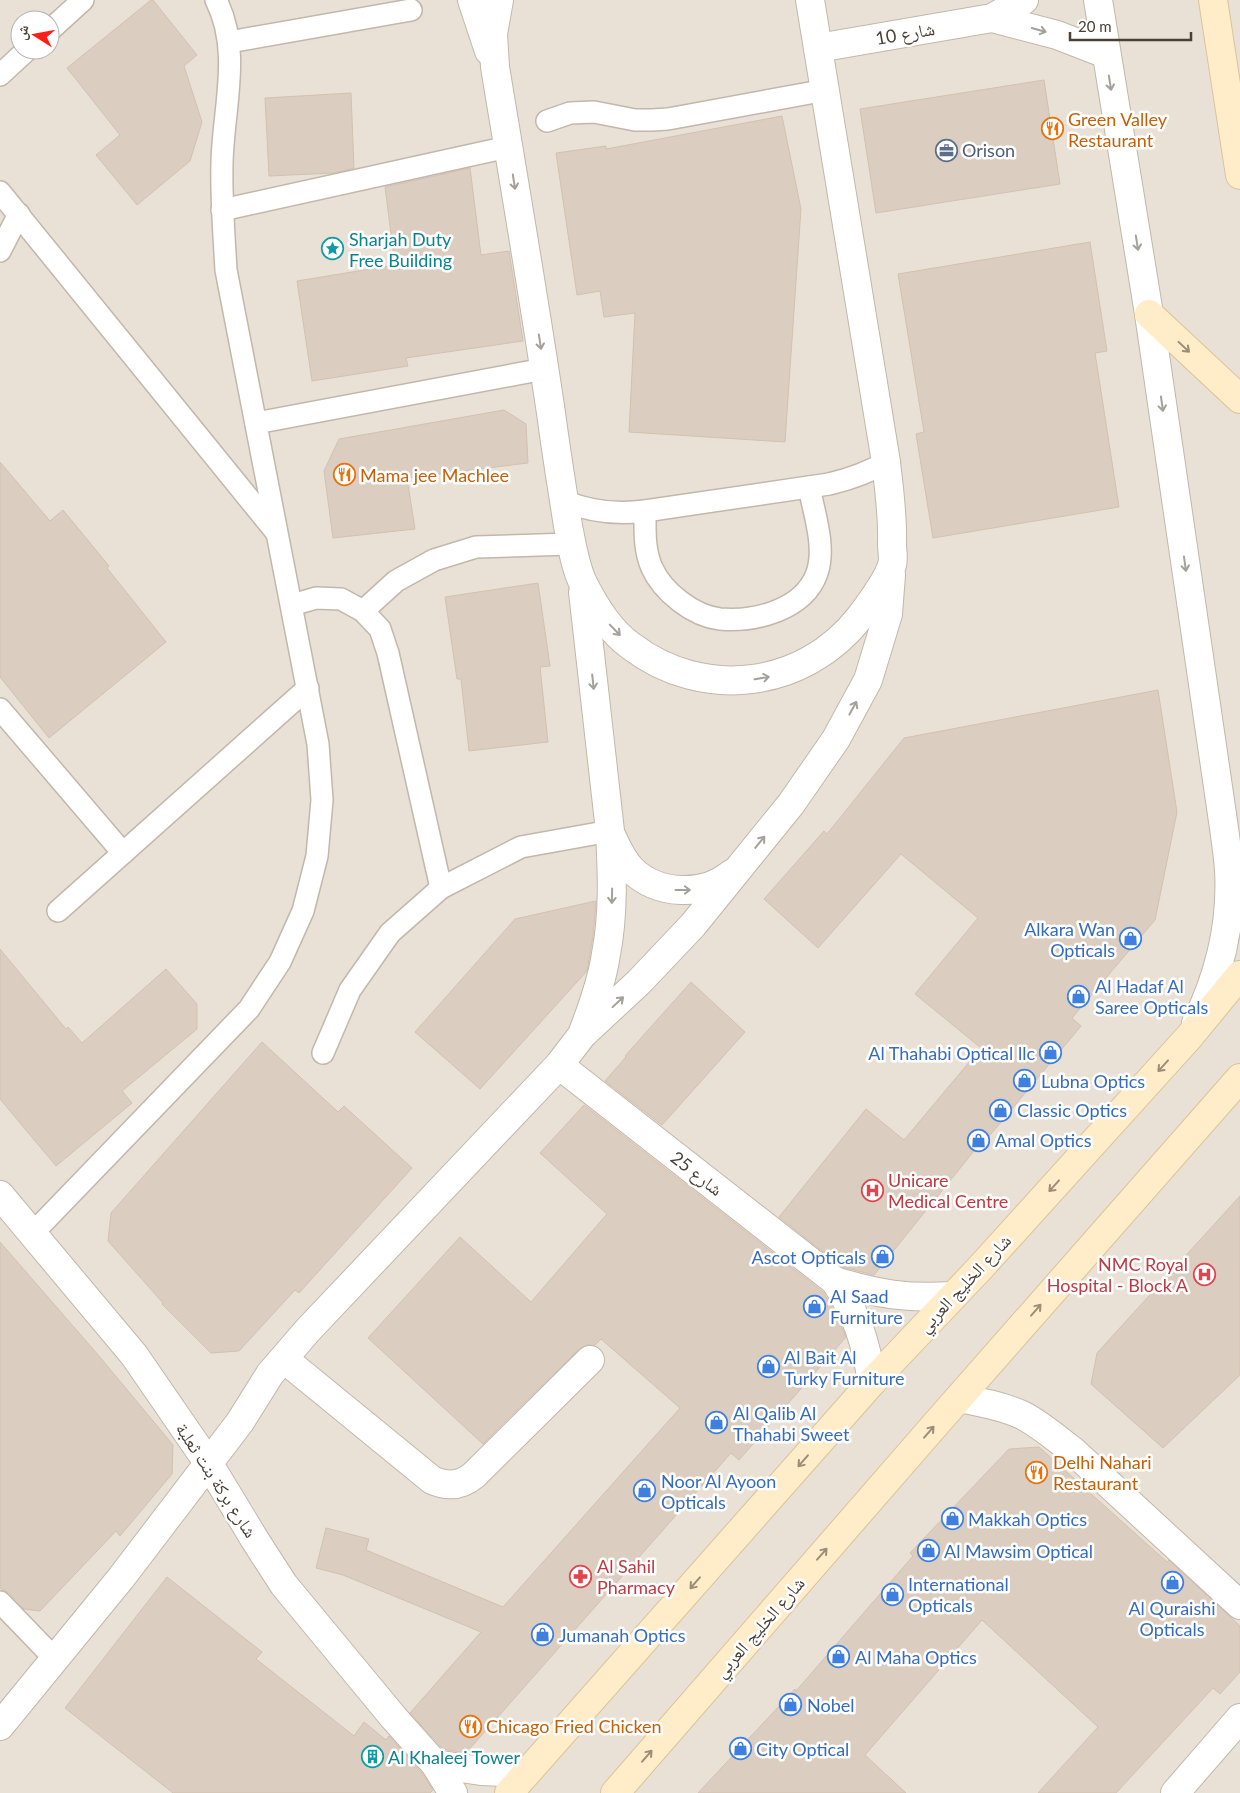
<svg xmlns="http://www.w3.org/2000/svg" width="1240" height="1793" font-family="Lato,'Noto Naskh Arabic',sans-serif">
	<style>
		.residential { fill: #eae1d6; fill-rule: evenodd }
		.building { fill: #dbcdc0; stroke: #d3c1b0 }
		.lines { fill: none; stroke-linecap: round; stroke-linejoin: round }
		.lane-casing { stroke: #c2b7aa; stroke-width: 24 }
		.street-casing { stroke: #c2b7aa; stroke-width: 30 }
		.secondary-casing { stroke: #dbc298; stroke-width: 30 }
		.lane { stroke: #fff; stroke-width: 21 }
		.street { stroke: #fff; stroke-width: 28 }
		.secondary { stroke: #ffecc9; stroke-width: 28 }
		.oneway { stroke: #a4a09a }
		.oneway2 { stroke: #9b8d78 }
		.labels { text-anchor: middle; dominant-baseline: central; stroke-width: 5; stroke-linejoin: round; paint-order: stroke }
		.street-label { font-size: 18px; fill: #494036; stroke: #fff }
		.food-label { font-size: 18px; fill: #c56008; stroke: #fff; text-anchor: start }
		.service-label { font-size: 18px; fill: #4e5e75; stroke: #fff; text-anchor: start }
		.culture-label { font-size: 18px; fill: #0d838f; stroke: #fff; text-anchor: start }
		.shop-label { font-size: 18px; fill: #366cbe; stroke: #fff; text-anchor: start }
		.health-label { font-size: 18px; fill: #be3a42; stroke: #fff; text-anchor: start }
	</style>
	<rect width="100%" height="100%" fill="#f5f0e9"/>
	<path class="residential" d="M0 0H1240V1793H0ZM20 20H50V50H20Z"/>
	<g class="building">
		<polygon points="151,0 153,0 197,55 184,66 202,122 190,161 137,205 96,155 120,135 67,68"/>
		<polygon points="1044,80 1060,184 876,213 860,109"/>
		<polygon points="351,93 354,168 334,173 269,176 265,98"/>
		<polygon points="782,116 801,209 785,442 629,432 635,313 604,317 600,291 577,295 556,153 606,146 606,149"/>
		<polygon points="470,168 481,255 509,251 523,341 406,358 408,366 312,381 297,281 395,265 385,187"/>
		<polygon points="1090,242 1107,351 1095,353 1119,507 933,538 916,434 924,432 898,274"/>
		<polygon points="504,410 526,424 528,463 407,478 415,529 333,538 324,471 339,439"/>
		<polygon points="0,462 50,521 63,510 109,566 107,568 166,642 49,738 0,677"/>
		<polygon points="538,583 550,666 540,667 548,742 469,751 461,679 457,679 445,597"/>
		<polygon points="1158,690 1177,812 1155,920 1072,1018 1081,1026 976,1152 974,1151 874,1275 842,1267 779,1217 866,1109 904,1140 981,1048 915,994 978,918 901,854 818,948 764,899 824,831 827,834 904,738"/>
		<polygon points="596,901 593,936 587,971 480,1089 415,1032 515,919"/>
		<polygon points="0,949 66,1029 68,1027 82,1043 166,969 197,1004 197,1029 122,1091 132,1103 56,1166 0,1099"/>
		<polygon points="691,982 745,1032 662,1125 605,1081 626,1057 625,1056"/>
		<polygon points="262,1042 338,1112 344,1106 412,1168 299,1293 295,1290 239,1351 211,1353 162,1304 163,1303 108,1241 111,1213"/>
		<polygon points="584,1105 823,1292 835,1312 846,1337 739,1460 731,1453 466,1753 443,1749 410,1713 481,1632 343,1575 316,1568 326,1528 369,1539 366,1550 503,1607 680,1408 601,1339 595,1345 587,1345 579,1349 483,1444 368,1338 460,1237 531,1302 607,1214 540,1153"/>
		<polygon points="1240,1196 1240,1375 1163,1448 1091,1384 1097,1353"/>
		<polygon points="0,1242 99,1356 173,1445 172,1474 120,1536 116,1531 40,1611 24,1609 9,1593 0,1588"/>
		<polygon points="1039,1447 1167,1562 1169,1560 1240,1626 1240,1672 1220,1694 1213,1688 1116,1793 1038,1793 1098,1727 982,1620 865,1755 906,1793 698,1793 795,1689 796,1691 913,1556 910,1553 1009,1449"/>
		<polygon points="167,1577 262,1652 256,1659 354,1736 364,1722 386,1740 389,1736 422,1773 433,1790 430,1793 173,1793 65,1708"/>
	</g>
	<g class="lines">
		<defs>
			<g id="lane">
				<polyline points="50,30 83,0"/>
				<polyline points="229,42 411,10"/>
				<polyline points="0,75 27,50"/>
				<polyline points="547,121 570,113 594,112 635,120 652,120 668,119 826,90"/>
				<polyline points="0,192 276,532"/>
				<polyline points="222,210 508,147"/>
				<polyline points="0,251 19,214"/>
				<polyline points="256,423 544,369"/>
				<path d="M564 501C591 512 616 515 645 511L829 484C850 479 868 473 886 462"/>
				<path d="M645 511C645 531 644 550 652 568 663 592 693 616 720 619 755 622 804 610 817 573 826 547 814 513 809 487"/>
				<polyline points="292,605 316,598 341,599 363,611 380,629 388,653 441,888"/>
				<polyline points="363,611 396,581 434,560 476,547 571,544"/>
				<polyline points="0,709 123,853"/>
				<polyline points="58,911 308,688"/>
				<polyline points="323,1053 350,990 390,933 441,888 521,847 610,831"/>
				<path d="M32 1234 249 1009 280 962 303 911 317 856 322 800 318 744 226 270C224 234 221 199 222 163 223 109 242 51 216 0"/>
				<polyline points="0,1602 55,1659"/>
			</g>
			<g id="street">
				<polyline points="472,0 489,51"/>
				<path d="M499 0 493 34 495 67C514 182 534 298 551 413 556 451 562 488 568 526 572 545 575 568 584 585 596 608 610 631 631 646 703 701 804 689 860 617 869 605 888 579 892 565 894 559 892 550 892 544 893 516 889 489 886 462L810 0"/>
				<path d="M1098 0 1149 314 1224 828C1226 842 1228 856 1229 870 1232 923 1219 976 1196 1023"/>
				<polyline points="992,18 1057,35 1106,54"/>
				<polyline points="818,48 992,18 1024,0"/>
				<path d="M583 592 610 831C612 872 614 913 606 954 602 981 593 1006 583 1032"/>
				<path d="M612 837C617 848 623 861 632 870 658 895 703 897 731 874"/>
				<path d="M559 1065 835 1281C857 1314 866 1343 872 1382"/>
				<polyline points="0,1195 134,1355 209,1464 255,1540 284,1585 394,1718 435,1764 453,1793"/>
				<path d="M835 1281C877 1294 908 1299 952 1296"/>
				<path d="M284 1359 432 1480C448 1487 461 1486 474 1475L590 1360"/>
				<path d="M959 1398C980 1402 1002 1406 1022 1415 1040 1424 1057 1439 1073 1451L1240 1605"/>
				<polyline points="0,1726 121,1578 240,1422 270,1374 308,1330 559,1065 582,1035 639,982 693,925 791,804 836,739 868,680 888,614 891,575"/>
				<polyline points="435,1764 481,1771 526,1773"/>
				<polyline points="1175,1793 1240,1718"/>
			</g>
			<g id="secondary">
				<polyline points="1213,0 1240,175"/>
				<polyline points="1149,314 1240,399"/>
				<polyline points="509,1793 872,1382 981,1267 1189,1037 1240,975"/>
				<polyline points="615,1793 935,1425 1240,1078"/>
			</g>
		</defs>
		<use href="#lane" class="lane-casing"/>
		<use href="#street" class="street-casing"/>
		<use href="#secondary" class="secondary-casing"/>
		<use href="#lane" class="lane"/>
		<use href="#street" class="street"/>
		<use href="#secondary" class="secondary"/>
	</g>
	<defs><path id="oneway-shaft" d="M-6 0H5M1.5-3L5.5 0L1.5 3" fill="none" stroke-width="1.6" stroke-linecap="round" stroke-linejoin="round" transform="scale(1.25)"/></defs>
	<g class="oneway">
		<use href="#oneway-shaft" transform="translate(1039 30) rotate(16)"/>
		<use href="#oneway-shaft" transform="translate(1110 83) rotate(81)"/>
		<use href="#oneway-shaft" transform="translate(514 182) rotate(81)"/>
		<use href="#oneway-shaft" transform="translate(1137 243) rotate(81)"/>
		<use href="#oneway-shaft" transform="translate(540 342) rotate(81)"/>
		<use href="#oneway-shaft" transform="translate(1162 404) rotate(82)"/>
		<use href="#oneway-shaft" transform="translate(1185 564) rotate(82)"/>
		<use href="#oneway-shaft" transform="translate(615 630) rotate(46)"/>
		<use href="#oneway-shaft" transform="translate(762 678) rotate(-10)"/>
		<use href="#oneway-shaft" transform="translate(593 682) rotate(84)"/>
		<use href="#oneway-shaft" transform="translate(853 708) rotate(-61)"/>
		<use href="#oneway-shaft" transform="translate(760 842) rotate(-51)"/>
		<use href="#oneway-shaft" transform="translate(683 890)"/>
		<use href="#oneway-shaft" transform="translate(612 896) rotate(91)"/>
		<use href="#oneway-shaft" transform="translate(618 1002) rotate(-43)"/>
	</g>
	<g class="oneway2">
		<use href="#oneway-shaft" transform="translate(1184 347) rotate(43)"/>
		<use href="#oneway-shaft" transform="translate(1163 1066) rotate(132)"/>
		<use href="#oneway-shaft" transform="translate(1054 1186) rotate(132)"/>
		<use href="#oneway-shaft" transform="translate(1036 1310) rotate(-49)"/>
		<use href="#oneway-shaft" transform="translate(929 1432) rotate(-49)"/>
		<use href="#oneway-shaft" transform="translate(803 1461) rotate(131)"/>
		<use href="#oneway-shaft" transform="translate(822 1554) rotate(-49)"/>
		<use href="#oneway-shaft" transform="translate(695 1583) rotate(131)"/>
		<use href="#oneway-shaft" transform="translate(647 1756) rotate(-49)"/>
	</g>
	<defs>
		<symbol id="restaurant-ring" viewBox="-11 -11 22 22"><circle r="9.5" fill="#fff" stroke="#e8710a" stroke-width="1.5"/><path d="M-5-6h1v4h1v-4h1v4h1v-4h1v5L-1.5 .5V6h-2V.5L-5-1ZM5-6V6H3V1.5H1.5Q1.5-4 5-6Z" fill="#e8710a"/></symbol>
		<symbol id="office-ring" viewBox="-11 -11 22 22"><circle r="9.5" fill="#fff" stroke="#5c6f8a" stroke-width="1.5"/><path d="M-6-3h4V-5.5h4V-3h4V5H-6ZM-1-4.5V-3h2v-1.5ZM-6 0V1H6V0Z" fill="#5c6f8a"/></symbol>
		<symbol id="sight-ring" viewBox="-11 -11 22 22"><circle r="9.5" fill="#fff" stroke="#0f9aa8" stroke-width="1.5"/><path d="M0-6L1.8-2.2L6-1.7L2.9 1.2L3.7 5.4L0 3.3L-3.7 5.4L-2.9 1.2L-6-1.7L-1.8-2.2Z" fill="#0f9aa8"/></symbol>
		<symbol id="shop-ring" viewBox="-11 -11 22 22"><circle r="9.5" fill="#fff" stroke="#3f7fe0" stroke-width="1.5"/><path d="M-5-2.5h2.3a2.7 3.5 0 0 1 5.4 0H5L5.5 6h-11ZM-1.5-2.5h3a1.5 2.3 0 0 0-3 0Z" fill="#3f7fe0"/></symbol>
		<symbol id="hospital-ring" viewBox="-11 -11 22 22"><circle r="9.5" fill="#fff" stroke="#e0444e" stroke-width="1.5"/><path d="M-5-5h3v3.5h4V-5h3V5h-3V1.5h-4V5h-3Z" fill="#e0444e"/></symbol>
		<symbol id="pharmacy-ring" viewBox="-11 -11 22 22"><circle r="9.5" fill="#fff" stroke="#e0444e" stroke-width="1.5"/><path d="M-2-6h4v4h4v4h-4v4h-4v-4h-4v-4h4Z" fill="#e0444e"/></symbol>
		<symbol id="building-ring" viewBox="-11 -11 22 22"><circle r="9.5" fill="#fff" stroke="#0f9aa8" stroke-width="1.5"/><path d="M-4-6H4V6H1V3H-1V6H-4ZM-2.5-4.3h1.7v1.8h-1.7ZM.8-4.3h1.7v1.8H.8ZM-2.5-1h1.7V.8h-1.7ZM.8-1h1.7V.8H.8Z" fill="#0f9aa8"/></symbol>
	</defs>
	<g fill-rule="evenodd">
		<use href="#restaurant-ring" x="1040" y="116" width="25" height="25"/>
		<use href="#office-ring" x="934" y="138" width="25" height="25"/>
		<use href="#sight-ring" x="320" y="236" width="25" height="25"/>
		<use href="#restaurant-ring" x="332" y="462" width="25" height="25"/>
		<use href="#shop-ring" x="1118" y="926" width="25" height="25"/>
		<use href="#shop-ring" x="1066" y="984" width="25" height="25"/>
		<use href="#shop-ring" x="1038" y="1040" width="25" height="25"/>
		<use href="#shop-ring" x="1012" y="1068" width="25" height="25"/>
		<use href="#shop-ring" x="988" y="1098" width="25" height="25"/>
		<use href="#shop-ring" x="966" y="1128" width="25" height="25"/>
		<use href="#hospital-ring" x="860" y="1178" width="25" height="25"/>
		<use href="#shop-ring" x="870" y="1244" width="25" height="25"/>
		<use href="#hospital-ring" x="1192" y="1262" width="25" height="25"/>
		<use href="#shop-ring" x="802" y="1294" width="25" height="25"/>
		<use href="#shop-ring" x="756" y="1354" width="25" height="25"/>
		<use href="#shop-ring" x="704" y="1410" width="25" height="25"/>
		<use href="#restaurant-ring" x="1024" y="1460" width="25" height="25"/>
		<use href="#shop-ring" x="632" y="1478" width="25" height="25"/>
		<use href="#shop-ring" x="940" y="1506" width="25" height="25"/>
		<use href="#shop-ring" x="916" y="1538" width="25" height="25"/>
		<use href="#pharmacy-ring" x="568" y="1564" width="25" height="25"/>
		<use href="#shop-ring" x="1160" y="1570" width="25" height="25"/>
		<use href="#shop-ring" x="880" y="1582" width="25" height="25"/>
		<use href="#shop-ring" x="530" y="1622" width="25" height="25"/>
		<use href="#shop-ring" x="826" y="1644" width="25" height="25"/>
		<use href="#shop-ring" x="778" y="1692" width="25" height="25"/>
		<use href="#restaurant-ring" x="458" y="1714" width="25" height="25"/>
		<use href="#shop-ring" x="728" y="1736" width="25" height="25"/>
		<use href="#building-ring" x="360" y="1744" width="25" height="25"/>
	</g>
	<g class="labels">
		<g class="street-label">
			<text transform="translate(905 33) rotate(-10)">شارع 10</text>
			<text transform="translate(697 1173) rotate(38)">شارع 25</text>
			<text transform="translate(964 1283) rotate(-47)">شارع الخليج العربي</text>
			<text transform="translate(217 1480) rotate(57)">شارع بركة بنت ثعلبة</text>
			<text transform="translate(759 1627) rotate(-49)">شارع الخليج العربي</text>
		</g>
		<g class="food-label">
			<text x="1068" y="119">Green Valley<tspan x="1068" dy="21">Restaurant</tspan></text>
			<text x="360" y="475">Mama jee Machlee</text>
			<text x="1053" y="1462">Delhi Nahari<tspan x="1053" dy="21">Restaurant</tspan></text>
			<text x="486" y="1726">Chicago Fried Chicken</text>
		</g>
		<g class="service-label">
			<text x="962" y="150">Orison</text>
		</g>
		<g class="culture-label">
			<text x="349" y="239">Sharjah Duty<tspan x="349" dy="21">Free Building</tspan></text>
			<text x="388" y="1757">Al Khaleej Tower</text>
		</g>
		<g class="shop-label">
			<text x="1115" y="929" text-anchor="end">Alkara Wan<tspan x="1115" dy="21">Opticals</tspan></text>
			<text x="1095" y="986">Al Hadaf Al<tspan x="1095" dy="21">Saree Opticals</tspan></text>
			<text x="1035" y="1053" text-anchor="end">Al Thahabi Optical llc</text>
			<text x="1041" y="1081">Lubna Optics</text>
			<text x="1017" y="1110">Classic Optics</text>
			<text x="995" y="1140">Amal Optics</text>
			<text x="866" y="1257" text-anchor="end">Ascot Opticals</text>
			<text x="830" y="1296">Al Saad<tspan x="830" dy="21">Furniture</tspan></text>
			<text x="784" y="1357">Al Bait Al<tspan x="784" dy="21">Turky Furniture</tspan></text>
			<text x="733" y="1413">Al Qalib Al<tspan x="733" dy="21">Thahabi Sweet</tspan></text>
			<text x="661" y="1481">Noor Al Ayoon<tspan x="661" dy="21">Opticals</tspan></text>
			<text x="968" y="1519">Makkah Optics</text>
			<text x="944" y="1551">Al Mawsim Optical</text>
			<text x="908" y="1584">International<tspan x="908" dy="21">Opticals</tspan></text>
			<text x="1172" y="1608" text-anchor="middle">Al Quraishi<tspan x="1172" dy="21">Opticals</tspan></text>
			<text x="559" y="1635">Jumanah Optics</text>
			<text x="855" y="1657">Al Maha Optics</text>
			<text x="807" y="1705">Nobel</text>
			<text x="756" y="1749">City Optical</text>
		</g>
		<g class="health-label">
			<text x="888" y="1180">Unicare<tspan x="888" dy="21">Medical Centre</tspan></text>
			<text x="1188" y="1264" text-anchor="end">NMC Royal<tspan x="1188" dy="21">Hospital - Block A</tspan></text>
			<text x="597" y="1566">Al Sahil<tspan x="597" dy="21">Pharmacy</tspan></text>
		</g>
	</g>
	<g transform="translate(35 35) rotate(281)"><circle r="24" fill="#ffffff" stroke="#b6b3af"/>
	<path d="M0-4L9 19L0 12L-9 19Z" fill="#ff1e16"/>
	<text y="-8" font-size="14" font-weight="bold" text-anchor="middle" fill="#494036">ش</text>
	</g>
	<path d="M1070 32v8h121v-8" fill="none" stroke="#494036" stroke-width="2.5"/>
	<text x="1078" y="32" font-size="15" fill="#494036" stroke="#ffffff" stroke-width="4" paint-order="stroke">20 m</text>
</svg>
